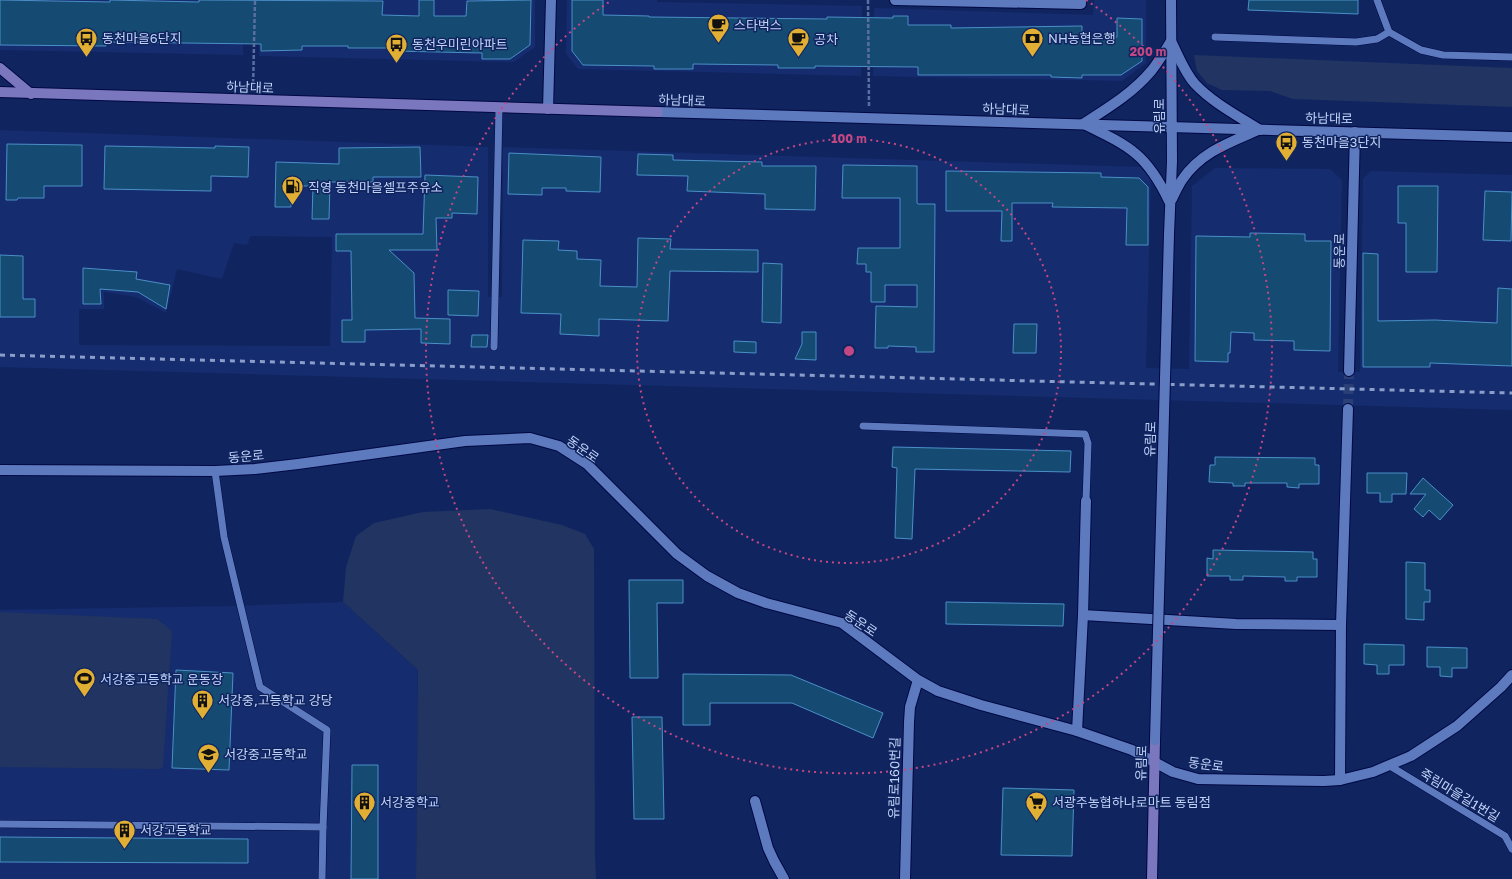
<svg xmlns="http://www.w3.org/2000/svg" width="1512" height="879" font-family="'Golos Text','Noto Sans KR',sans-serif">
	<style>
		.built { fill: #152c6f; fill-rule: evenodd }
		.green { fill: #223461 }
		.building { fill: #154b73; stroke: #4b8fc7 }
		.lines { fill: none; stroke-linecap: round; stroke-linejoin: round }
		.minor-tunnel { stroke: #2b3f77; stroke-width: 10; stroke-dasharray: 10 5; stroke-linecap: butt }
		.service-casing { stroke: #010843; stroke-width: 8 }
		.minor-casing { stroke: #010843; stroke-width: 12 }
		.tertiary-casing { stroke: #010843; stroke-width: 12 }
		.secondary-casing { stroke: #010843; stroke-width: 12 }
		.path { stroke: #5b6ea0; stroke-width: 2.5; stroke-dasharray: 4 2; stroke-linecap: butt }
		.service { stroke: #5d7abe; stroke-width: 7 }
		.minor { stroke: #5d7abe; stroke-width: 10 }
		.tertiary { stroke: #5d7abe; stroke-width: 10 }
		.secondary { stroke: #7a77bf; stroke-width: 10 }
		.rail { stroke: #8b9dc9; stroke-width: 3; stroke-dasharray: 5 5; stroke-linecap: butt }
		.tertiary-bridge-casing { stroke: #010843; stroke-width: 12; stroke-linecap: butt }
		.tertiary-bridge { stroke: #5d7abe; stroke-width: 10 }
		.ring { fill: none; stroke: #c24782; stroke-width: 2; stroke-dasharray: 2 4 }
		.labels { text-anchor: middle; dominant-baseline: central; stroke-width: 3; stroke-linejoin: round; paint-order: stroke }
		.poi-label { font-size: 13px; fill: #c2d3f8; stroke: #102560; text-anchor: start }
		.street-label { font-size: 13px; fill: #c2d3f8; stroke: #102560 }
		.centre { fill: #c24782; stroke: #102560; stroke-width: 2 }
		.ring-label { font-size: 12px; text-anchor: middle; font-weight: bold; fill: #c24782; stroke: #102560; stroke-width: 3; stroke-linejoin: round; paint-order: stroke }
	</style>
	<rect width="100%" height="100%" fill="#102560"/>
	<g class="built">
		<polygon points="0,0 243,0 243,55 0,50"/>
		<polygon points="259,0 535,0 535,47 514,62 259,56"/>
		<polygon points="567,0 657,0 657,2 862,6 861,76 578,69 566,54"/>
		<polygon points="1094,0 1146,0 1146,63 1122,81 873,76 874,8 1093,15"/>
		<path d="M0 130 488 147V297H502L503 147 1140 167 1151 179 1146 368 1189 369 1192 186 1215 168 1330 169 1342 180 1338 372H1360L1363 179 1371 171 1512 175V410L0 367ZM251 236 332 237 330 346 79 345V309H104V292L136 297 166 313 177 269 222 279 234 243 247 245Z"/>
		<polygon points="343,602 418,670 416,879 0,879 0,610 233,606"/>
	</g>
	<g class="green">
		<polygon points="1194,55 1512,68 1512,107 1293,99 1270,91 1222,90 1207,83 1197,71"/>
		<polygon points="490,509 562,525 585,534 594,549 595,857 596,879 416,879 418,670 343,602 346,567 356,536 374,523 423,512"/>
		<polygon points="0,612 157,619 172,631 163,767 159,769 0,767"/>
	</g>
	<g class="building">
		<polygon points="0,0 110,2 110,0 199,2 199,0 383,1 382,15 419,16 419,0 434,0 434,16 466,16 467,1 531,0 530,45 510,59 482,59 482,53 394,51 394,48 348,48 348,46 302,46 302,50 261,51 261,44 106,42 106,46 0,45"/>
		<polygon points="572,0 603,0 603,15 649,16 649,17 827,19 827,17 893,18 893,16 908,16 908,25 951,25 951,28 1082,26 1082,37 1117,37 1117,18 1142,19 1142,61 1121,75 1082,75 1082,78 1051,77 1051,75 918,75 918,67 815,66 815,68 778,68 778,65 693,64 693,69 654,69 654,66 583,65 572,51"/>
		<polygon points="1249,0 1358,0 1358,14 1248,10"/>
		<polygon points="7,144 82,145 82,186 44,186 44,198 18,198 17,200 6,200"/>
		<polygon points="105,146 215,148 215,146 249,147 248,177 211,176 211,191 104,189"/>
		<polygon points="420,147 421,177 373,177 373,182 330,182 329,219 312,219 313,186 291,186 291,207 275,207 276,162 339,164 339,148"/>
		<polygon points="509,153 601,157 600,192 566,191 566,188 542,188 542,195 508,194"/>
		<polygon points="638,154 673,155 673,160 762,162 762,166 816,166 815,210 765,209 765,194 687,191 688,176 637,175"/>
		<polygon points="843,165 917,166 917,203 918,204 935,204 934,352 916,352 916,347 888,346 888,348 875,348 876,306 917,307 917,285 885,285 885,302 871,302 871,272 866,272 866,264 857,264 858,248 900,248 900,198 842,198"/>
		<polygon points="946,171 1101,173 1101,177 1139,178 1148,187 1148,245 1126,245 1127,208 1052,207 1053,203 1012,203 1012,241 1001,241 1002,211 946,211"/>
		<polygon points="425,175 478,177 477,214 452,213 452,218 436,218 437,250 389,250 414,273 415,318 450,319 450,344 421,343 421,329 365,330 365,342 342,342 342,320 352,320 351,251 336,251 336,234 423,234"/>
		<polygon points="1398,186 1438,186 1437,272 1406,272 1406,223 1398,223"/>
		<polygon points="1485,191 1512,192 1511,241 1483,240"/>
		<polygon points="1250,233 1305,234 1305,241 1331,241 1330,351 1294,350 1294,341 1254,340 1254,333 1231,332 1230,353 1228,353 1228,362 1195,361 1196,236 1250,237"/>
		<polygon points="638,238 671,239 670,249 758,250 758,272 670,271 668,321 599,319 599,336 560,334 561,314 521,313 523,240 559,241 558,250 577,251 577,259 601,260 600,286 637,287"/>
		<polygon points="1363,253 1378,254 1378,321 1435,320 1497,323 1498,288 1512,289 1512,366 1430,363 1430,367 1363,367"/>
		<polygon points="0,255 23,256 23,299 35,299 35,317 0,317"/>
		<polygon points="763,263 782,264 781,323 762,322"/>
		<polygon points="83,268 137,272 136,279 170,285 166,309 138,292 100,289 101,304 83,304"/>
		<polygon points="448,290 479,291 478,316 448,315"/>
		<polygon points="1014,324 1037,324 1036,353 1013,353"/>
		<polygon points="802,332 816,332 816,360 795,359 802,344"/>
		<polygon points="472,335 488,335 487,347 471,347"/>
		<polygon points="734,341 756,342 756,353 734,352"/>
		<polygon points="893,447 1071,451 1070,472 915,469 912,539 895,538 897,468 892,467"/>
		<polygon points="1215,457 1315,458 1315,465 1319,465 1319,484 1299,484 1299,488 1287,487 1287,483 1245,483 1245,486 1233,486 1233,483 1209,482 1210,465 1215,465"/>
		<polygon points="1367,473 1407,473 1406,494 1392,494 1392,502 1380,502 1380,493 1367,493"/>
		<polygon points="1423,478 1453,505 1440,520 1429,510 1423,517 1414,509 1426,494 1410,494"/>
		<polygon points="1213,550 1313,552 1313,559 1317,559 1317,577 1297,577 1297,581 1285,581 1285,577 1243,576 1243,580 1230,580 1230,576 1207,576 1207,558 1213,559"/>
		<polygon points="1406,562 1425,563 1425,590 1430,590 1430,602 1424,602 1424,620 1406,619"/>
		<polygon points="629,580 683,580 683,603 657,603 658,678 630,678"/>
		<polygon points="946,602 1064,604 1063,626 946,624"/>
		<polygon points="1364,644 1404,645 1404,665 1389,665 1389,674 1377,674 1377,665 1364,664"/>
		<polygon points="1427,647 1467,648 1467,668 1452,668 1452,677 1440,676 1440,667 1427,667"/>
		<polygon points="176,670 233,673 229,770 172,768"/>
		<polygon points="683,674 791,675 883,713 873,738 792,703 710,703 710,725 683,725"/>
		<polygon points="632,717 662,717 664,819 634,819"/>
		<polygon points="352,765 378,765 378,879 351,879"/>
		<polygon points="1003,788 1074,790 1072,856 1001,855"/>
		<polygon points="0,837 248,839 248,863 0,862"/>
	</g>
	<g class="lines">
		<polyline class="minor-tunnel" points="1348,409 1349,371"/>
		<defs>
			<g id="service">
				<polyline points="1377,0 1389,32 1421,50 1443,55 1512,57"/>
				<polyline points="1215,37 1356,42 1377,39 1389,32"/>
				<polyline points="494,347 499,108"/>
				<polyline points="863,426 1085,434 1088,443 1086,501"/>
				<polyline points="215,471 224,537 260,687 327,730 323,827 322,879"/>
				<polyline points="1390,766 1505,836 1512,849"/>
				<polyline points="0,824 323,827"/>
			</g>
			<g id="minor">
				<polyline points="895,0 1081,4 1081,0"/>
				<polyline points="548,109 551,0"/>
				<polyline points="1349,371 1355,132"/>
				<polyline points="0,470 215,471 255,469 298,464 465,441 530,438 559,446 587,464 677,554 707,576 738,593 766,603 842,623 918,680 938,691 981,705 1077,731 1132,750 1173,772 1198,779 1324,781 1340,780 1373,772 1411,756 1457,726 1501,687 1512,675"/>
				<polyline points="1083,615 1236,624 1341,625"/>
				<polyline points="1077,731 1083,615 1086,501"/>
				<polyline points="1340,780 1341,625 1348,409"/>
				<polyline points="755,801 768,848 774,861 784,879"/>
				<polyline points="905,879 909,722 910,707 918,680"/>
			</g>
			<g id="tertiary">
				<path d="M1172 43C1179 57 1185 73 1195 84 1213 103 1238 116 1260 130"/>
				<polyline points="658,112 1512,137"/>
				<path d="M1083 124C1108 108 1133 93 1152 70 1159 61 1165 51 1171 41"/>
				<path d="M1086 125C1131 147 1147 155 1169 201"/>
				<path d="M1172 199C1175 193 1178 186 1182 180 1200 153 1228 143 1256 131"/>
				<polyline points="1169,234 1172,161 1171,0"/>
			</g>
			<g id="secondary">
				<polyline points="0,68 31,94"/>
				<polyline points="0,92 658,112"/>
				<polyline points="1152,879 1155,740"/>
			</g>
		</defs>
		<use href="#service" class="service-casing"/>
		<use href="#minor" class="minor-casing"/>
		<use href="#tertiary" class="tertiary-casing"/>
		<use href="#secondary" class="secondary-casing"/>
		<g class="path">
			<polyline points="868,0 869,107"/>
			<polyline points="253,89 255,0"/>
		</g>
		<use href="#service" class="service"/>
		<use href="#minor" class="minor"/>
		<use href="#tertiary" class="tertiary"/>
		<use href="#secondary" class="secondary"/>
		<polyline class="rail" points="0,355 1512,393"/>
		<defs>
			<polyline id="tertiary-bridge" points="1155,740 1169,234"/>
		</defs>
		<use href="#tertiary-bridge" class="tertiary-bridge-casing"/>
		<use href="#tertiary-bridge" class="tertiary-bridge"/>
	</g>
	<g class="ring">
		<circle cx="849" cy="351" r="212"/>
		<path d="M1086 0A423 423 0 1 1 612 0"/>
	</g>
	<defs>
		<symbol id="cafe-pin" viewBox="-11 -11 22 30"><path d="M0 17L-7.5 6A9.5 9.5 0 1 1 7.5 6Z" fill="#e1af34" stroke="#102560"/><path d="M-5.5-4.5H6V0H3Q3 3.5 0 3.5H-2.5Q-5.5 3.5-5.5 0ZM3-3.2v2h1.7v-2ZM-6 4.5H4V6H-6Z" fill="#111"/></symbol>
		<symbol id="bus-pin" viewBox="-11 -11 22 30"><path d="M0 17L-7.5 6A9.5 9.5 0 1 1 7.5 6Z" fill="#e1af34" stroke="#102560"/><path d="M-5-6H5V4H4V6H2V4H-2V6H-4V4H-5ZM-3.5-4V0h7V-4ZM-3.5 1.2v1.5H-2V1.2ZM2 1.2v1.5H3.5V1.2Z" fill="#111"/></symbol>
		<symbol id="bank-pin" viewBox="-11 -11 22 30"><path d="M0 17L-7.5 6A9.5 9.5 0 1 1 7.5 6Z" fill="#e1af34" stroke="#102560"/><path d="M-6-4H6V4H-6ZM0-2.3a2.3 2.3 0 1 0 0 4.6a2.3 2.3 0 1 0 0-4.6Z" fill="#111"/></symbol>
		<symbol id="fuel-pin" viewBox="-11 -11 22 30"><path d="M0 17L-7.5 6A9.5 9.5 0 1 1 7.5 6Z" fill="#e1af34" stroke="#102560"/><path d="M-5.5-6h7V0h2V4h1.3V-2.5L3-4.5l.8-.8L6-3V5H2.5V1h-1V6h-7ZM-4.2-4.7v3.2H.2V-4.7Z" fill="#111"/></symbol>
		<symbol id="stadium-pin" viewBox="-11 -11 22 30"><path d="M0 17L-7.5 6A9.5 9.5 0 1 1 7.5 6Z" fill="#e1af34" stroke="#102560"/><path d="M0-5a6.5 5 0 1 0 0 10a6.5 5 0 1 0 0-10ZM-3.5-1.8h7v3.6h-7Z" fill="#111"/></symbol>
		<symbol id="building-pin" viewBox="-11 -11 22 30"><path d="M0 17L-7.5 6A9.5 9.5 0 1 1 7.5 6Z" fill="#e1af34" stroke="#102560"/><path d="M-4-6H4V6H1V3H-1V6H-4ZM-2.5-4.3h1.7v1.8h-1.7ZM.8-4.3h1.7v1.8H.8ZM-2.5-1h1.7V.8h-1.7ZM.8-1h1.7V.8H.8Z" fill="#111"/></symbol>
		<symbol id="school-pin" viewBox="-11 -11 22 30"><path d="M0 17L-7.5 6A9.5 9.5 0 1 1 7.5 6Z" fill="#e1af34" stroke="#102560"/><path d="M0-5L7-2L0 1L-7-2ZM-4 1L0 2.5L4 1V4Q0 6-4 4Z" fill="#111"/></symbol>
		<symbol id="supermarket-pin" viewBox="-11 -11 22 30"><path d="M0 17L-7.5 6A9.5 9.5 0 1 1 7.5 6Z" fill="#e1af34" stroke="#102560"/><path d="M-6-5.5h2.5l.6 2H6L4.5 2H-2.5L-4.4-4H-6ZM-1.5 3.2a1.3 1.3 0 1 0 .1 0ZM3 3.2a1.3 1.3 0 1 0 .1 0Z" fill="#111"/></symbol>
	</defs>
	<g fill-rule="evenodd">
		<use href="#cafe-pin" x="706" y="12" width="25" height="34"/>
		<use href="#bus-pin" x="74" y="26" width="25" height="34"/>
		<use href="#bank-pin" x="1020" y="26" width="25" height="34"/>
		<use href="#cafe-pin" x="786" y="26" width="25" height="34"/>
		<use href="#bus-pin" x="384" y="32" width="25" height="34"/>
		<use href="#bus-pin" x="1274" y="130" width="25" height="34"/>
		<use href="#fuel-pin" x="280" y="174" width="25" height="34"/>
		<use href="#stadium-pin" x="72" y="666" width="25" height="34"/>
		<use href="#building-pin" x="190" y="688" width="25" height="34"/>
		<use href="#school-pin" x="196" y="742" width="25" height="34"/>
		<use href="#building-pin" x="352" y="790" width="25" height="34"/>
		<use href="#supermarket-pin" x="1024" y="790" width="25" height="34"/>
		<use href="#building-pin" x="112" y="818" width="25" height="34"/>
	</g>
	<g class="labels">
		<g class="poi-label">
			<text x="734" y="25">스타벅스</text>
			<text x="102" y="38">동천마을6단지</text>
			<text x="1048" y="38">NH농협은행</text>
			<text x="814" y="39">공차</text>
			<text x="412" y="44">동천우미린아파트</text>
			<text x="1302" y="142">동천마을3단지</text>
			<text x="308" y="187">직영 동천마을셀프주유소</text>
			<text x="100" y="679">서강중고등학교 운동장</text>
			<text x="218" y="700">서강중,고등학교 강당</text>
			<text x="224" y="754">서강중고등학교</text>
			<text x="380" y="802">서강중학교</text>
			<text x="1052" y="802">서광주농협하나로마트 동림점</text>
			<text x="140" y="830">서강고등학교</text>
		</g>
		<g class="street-label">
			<text transform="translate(250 87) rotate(2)">하남대로</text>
			<text transform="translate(682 100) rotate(2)">하남대로</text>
			<text transform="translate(1006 109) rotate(2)">하남대로</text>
			<text transform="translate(1159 116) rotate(-90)">유림로</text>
			<text transform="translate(1329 118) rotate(1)">하남대로</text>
			<text transform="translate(1339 251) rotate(-89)">동운로</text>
			<text transform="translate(1150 439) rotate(-88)">유림로</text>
			<text transform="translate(583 449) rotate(35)">동운로</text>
			<text transform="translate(246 456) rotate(-5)">동운로</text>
			<text transform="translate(861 623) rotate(34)">동운로</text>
			<text transform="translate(1141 763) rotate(-88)">유림로</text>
			<text transform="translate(1206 764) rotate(7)">동운로</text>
			<text transform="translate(894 778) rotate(-89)">유림로160번길</text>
			<text transform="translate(1460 795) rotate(31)">죽림마을길1번길</text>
		</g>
	</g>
	<circle cx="849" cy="351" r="6" class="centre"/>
	<g class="ring-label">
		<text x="1148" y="56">200 m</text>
		<text x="849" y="143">100 m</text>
	</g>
</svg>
